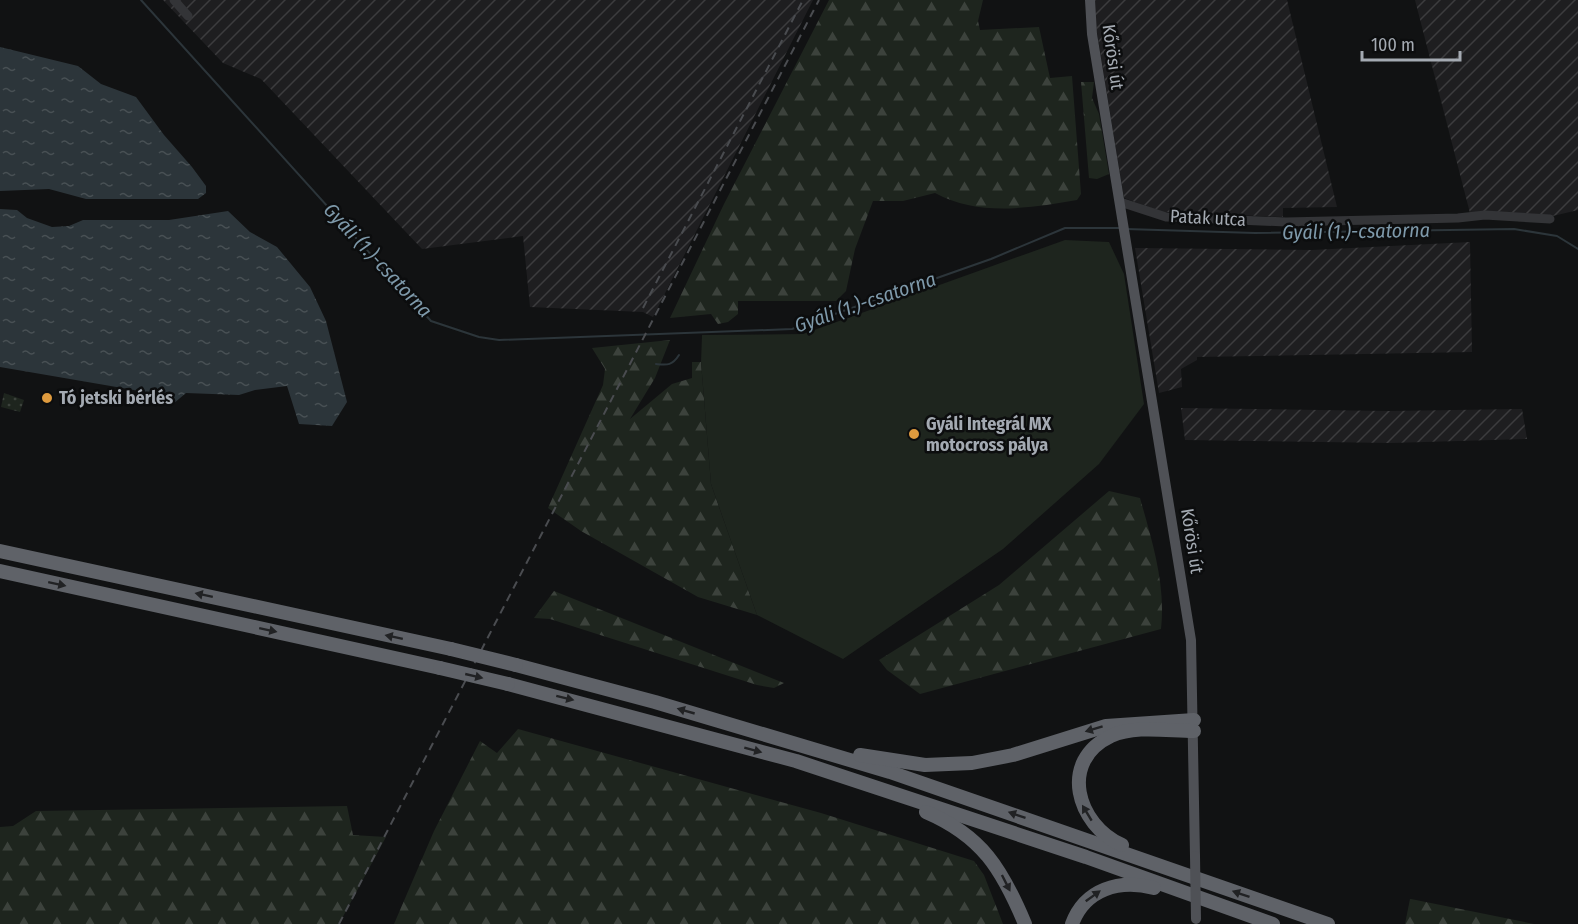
<svg xmlns="http://www.w3.org/2000/svg" width="1578" height="924" font-family="'Fira Sans Condensed',sans-serif">
	<style>
		.industrial { fill: url(#industrial-furrows) }
		.grass { fill: url(#grass-dots) }
		.forest { fill: url(#forest-firs) }
		.garden { fill: #1e251e }
		.water { fill: url(#water-ripples) }
		.lines { fill: none; stroke-linecap: round; stroke-linejoin: round }
		.stream { stroke: #2c353a; stroke-width: 2 }
		.minor { stroke: #333437; stroke-width: 9 }
		.major { stroke: #4f5156; stroke-width: 10 }
		.highway { stroke: #5f6268; stroke-width: 14 }
		.rail { stroke: #4a4c50; stroke-width: 2; stroke-dasharray: 8 6; stroke-linecap: butt }
		.major-bridge { stroke: #4f5156; stroke-width: 10 }
		.highway-bridge { stroke: #5f6268; stroke-width: 14 }
		.oneway { fill: #212224 }
		.poi-dot { fill: #de9a3e; stroke: #0c0d0e; stroke-width: 2 }
		.labels { text-anchor: middle; dominant-baseline: central; stroke-width: 5; stroke-linejoin: round; paint-order: stroke }
		.street-label { font-size: 18px; fill: #a4aab2; stroke: #0c0d0e }
		.poi-label { font-size: 18px; font-weight: bold; fill: #a4aab2; stroke: #0c0d0e; text-anchor: start }
		.water-label { font-size: 20px; font-style: italic; fill: #7e99aa; stroke: #0c0d0e }
	</style>
	<defs>
		<pattern id="industrial-furrows" width="10" height="10" patternUnits="userSpaceOnUse" patternTransform="scale(1.5)"><rect width="10" height="10" fill="#1e1e20"/><path d="M-1 1l2-2M0 10L10 0M9 11l2-2" fill="none" stroke="#3c3c3e"/></pattern>
		<pattern id="grass-dots" width="8" height="8" patternUnits="userSpaceOnUse" patternTransform="scale(1.5)"><rect width="8" height="8" fill="#1e251e"/><path d="M2 2h.1M6 6h.1" fill="none" stroke="#3c423c" stroke-width="1.8" stroke-linecap="round"/></pattern>
		<pattern id="forest-firs" width="22" height="20" patternUnits="userSpaceOnUse" patternTransform="scale(1.5)"><rect width="22" height="20" fill="#1e251e"/><path d="M5 1l3.5 6h-7zM16 11l3.5 6h-7z" fill="#3c423c"/></pattern>
		<pattern id="water-ripples" width="26" height="14" patternUnits="userSpaceOnUse" patternTransform="scale(1.5)"><rect width="26" height="14" fill="#2c353a"/><path d="M2 4q2-2 4 0t4 0M15 11q2-2 4 0t4 0" fill="none" stroke="#485054"/></pattern>
	</defs>
	<rect width="100%" height="100%" fill="#111213"/>
	<g class="industrial">
		<polygon points="163,0 813,0 653,317 643,312 530,307 523,236 422,249 261,79 223,63"/>
		<polygon points="1095,0 1287,0 1337,207 1283,208 1283,217 1162,212 1124,198 1094,14"/>
		<polygon points="1415,0 1578,0 1578,210 1528,222 1471,217"/>
		<polygon points="1470,242 1472,352 1197,357 1197,360 1181,369 1182,387 1159,393 1135,248 1312,250"/>
		<polygon points="1181,408 1388,411 1522,409 1527,439 1391,443 1185,440"/>
	</g>
	<polygon class="grass" points="4,393 24,400 20,412 1,407"/>
	<g class="forest">
		<path d="M829 0H983L978 21 980 30 1039 27 1050 78 1072 76 1081 194 1077 200C1030 208 979 217 935 193L903 201H873L855 249 846 291 836 301H738V314L728 322 718 324 711 314 670 318 724 204Z"/>
		<polygon points="1081,82 1094,82 1092,98 1099,114 1109,174 1097,179 1089,178"/>
		<polygon points="670,340 655,378 630,419 672,384 692,378 692,362 701,362 711,484 757,615 698,597 581,531 548,508 603,385 605,369 592,348"/>
		<path d="M1109 491 1140 498C1152 541 1166 584 1161 629L920 694 887 670 879 660 999 585Z"/>
		<polygon points="554,591 784,683 774,688 757,685 550,619 534,618"/>
		<polygon points="518,729 821,813 974,861 984,875 1003,924 394,924 434,831 480,741 497,753"/>
		<polygon points="347,806 353,835 386,837 339,924 0,924 0,827 13,826 36,811"/>
		<polygon points="1410,899 1411,899 1534,924 1405,924"/>
	</g>
	<polygon class="garden" points="1065,240 1109,242 1124,274 1144,404 1099,464 1003,549 843,659 757,615 711,484 701,362 702,335 803,334"/>
	<g class="water">
		<polygon points="0,47 78,66 101,84 136,97 164,135 192,167 206,186 206,193 198,199 86,199 49,189 0,191"/>
		<polygon points="0,209 17,210 27,218 52,227 69,226 83,220 169,220 228,211 250,232 277,247 310,287 326,321 347,402 332,426 299,424 287,386 255,390 239,395 186,393 173,404 134,390 0,367"/>
	</g>
	<g class="lines">
		<g class="stream">
			<polyline points="141,0 431,321 479,337 499,340 792,329 991,259 1065,228 1120,228"/>
			<polyline points="1126,229 1255,233 1514,229 1557,236 1578,249"/>
			<path d="M656 364C667 365 672 366 679 355"/>
		</g>
		<g class="minor">
			<polyline points="174,0 188,16"/>
			<polyline points="1120,202 1166,217 1286,222 1458,218 1485,215 1550,219"/>
		</g>
		<polyline class="major" points="1090,0 1092,34 1191,640 1195,856"/>
		<g class="highway">
			<polyline points="0,551 451,649"/>
			<polyline points="0,571 440,668"/>
			<polyline points="516,665 655,702 890,772 1328,924"/>
			<polyline points="508,684 796,761 1086,857 1273,924"/>
			<polyline points="860,755 925,765 972,763 1013,755 1106,726 1194,720"/>
			<path d="M926 812C982 836 1002 869 1025 924"/>
			<path d="M1122 845C1077 825 1058 761 1111 736 1135 725 1168 731 1194 731"/>
			<path d="M1072 924C1085 889 1119 879 1154 888"/>
		</g>
		<g class="rail">
			<polyline points="643,308 803,0"/>
			<polyline points="339,924 819,0"/>
		</g>
		<polyline class="major-bridge" points="1195,856 1196,919"/>
		<g class="highway-bridge">
			<polyline points="451,649 516,665"/>
			<polyline points="440,668 508,684"/>
		</g>
	</g>
	<defs><path id="oneway-solid" d="M-6-.8H1V-3.2L6.5 0L1 3.2V.8H-6Z" transform="scale(1.5)"/></defs>
	<g class="oneway">
		<use href="#oneway-solid" transform="translate(57 584) rotate(12)"/>
		<use href="#oneway-solid" transform="translate(204 595) rotate(-168)"/>
		<use href="#oneway-solid" transform="translate(268 630) rotate(12)"/>
		<use href="#oneway-solid" transform="translate(394 637) rotate(-168)"/>
		<use href="#oneway-solid" transform="translate(474 676) rotate(13)"/>
		<use href="#oneway-solid" transform="translate(565 698) rotate(14)"/>
		<use href="#oneway-solid" transform="translate(686 711) rotate(-164)"/>
		<use href="#oneway-solid" transform="translate(1094 729) rotate(163)"/>
		<use href="#oneway-solid" transform="translate(753 750) rotate(15)"/>
		<use href="#oneway-solid" transform="translate(1087 813) rotate(-121)"/>
		<use href="#oneway-solid" transform="translate(1017 815) rotate(-161)"/>
		<use href="#oneway-solid" transform="translate(1006 883) rotate(63)"/>
		<use href="#oneway-solid" transform="translate(1241 894) rotate(-161)"/>
		<use href="#oneway-solid" transform="translate(1093 896) rotate(-36)"/>
	</g>
	<g class="poi-dot">
		<circle cx="47" cy="398" r="6"/>
		<circle cx="914" cy="434" r="6"/>
	</g>
	<g class="labels">
		<g class="street-label">
			<text transform="translate(1113 57) rotate(82)">Kőrösi út</text>
			<text transform="translate(1208 218) rotate(3)">Patak utca</text>
			<text transform="translate(1192 541) rotate(81)">Kőrösi út</text>
		</g>
		<g class="poi-label">
			<text x="59" y="398">Tó jetski bérlés</text>
			<text x="926" y="424">Gyáli Integrál MX<tspan x="926" dy="21">motocross pálya</tspan></text>
		</g>
		<g class="water-label">
			<text transform="translate(1356 231) rotate(-1)">Gyáli (1.)-csatorna</text>
			<text transform="translate(378 260) rotate(47)">Gyáli (1.)-csatorna</text>
			<text transform="translate(865 302) rotate(-19)">Gyáli (1.)-csatorna</text>
		</g>
	</g>
	<path d="M1362 51v9h98v-9" fill="none" stroke="#a4aab2" stroke-width="3"/>
	<text x="1371" y="51" font-size="18" fill="#a4aab2" stroke="#0c0d0e" stroke-width="4.5" paint-order="stroke">100 m</text>
</svg>
